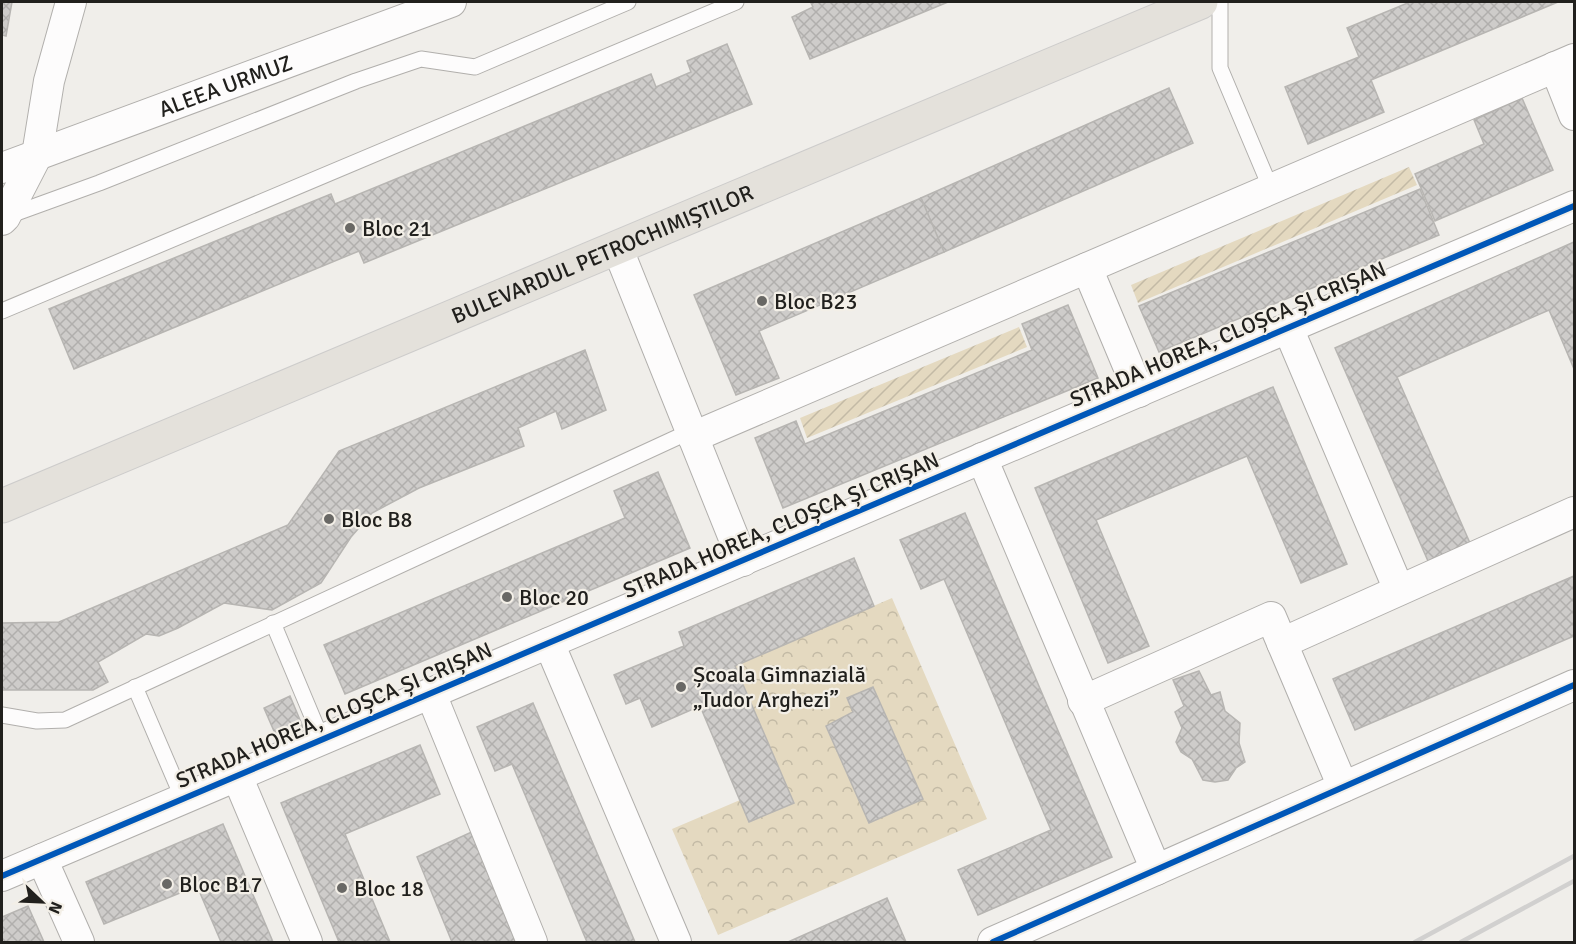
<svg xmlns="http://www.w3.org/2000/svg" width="1576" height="944" font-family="Signika,sans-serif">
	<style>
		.forest { fill: url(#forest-crowns) }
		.garden { fill: url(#garden-furrows) }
		.building { fill: url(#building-cross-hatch); stroke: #b7b5b2; stroke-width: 1.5 }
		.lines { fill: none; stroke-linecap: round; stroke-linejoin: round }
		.service-casing { stroke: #b1afac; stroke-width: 17 }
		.minor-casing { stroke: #b1afac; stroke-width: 32 }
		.primary-casing { stroke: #cdcccb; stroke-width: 35 }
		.service { stroke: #fdfcfc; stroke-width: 15 }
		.minor { stroke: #fdfcfc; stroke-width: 30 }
		.primary { stroke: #e4e1db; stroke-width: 33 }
		.rail { stroke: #d1d0cf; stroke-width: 4.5 }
		.cycleway-casing { stroke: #f3efe7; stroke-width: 10 }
		.cycleway { stroke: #0057b8; stroke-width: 6 }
		.poi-dot { fill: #696865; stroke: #f3efe7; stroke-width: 2 }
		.labels { text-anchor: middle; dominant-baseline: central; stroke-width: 4.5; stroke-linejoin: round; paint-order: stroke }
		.street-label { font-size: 22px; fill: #21201d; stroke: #f3efe7 }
		.poi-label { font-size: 22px; fill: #21201d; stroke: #f3efe7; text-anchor: start }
	</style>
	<defs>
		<pattern id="forest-crowns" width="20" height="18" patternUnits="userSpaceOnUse" patternTransform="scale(1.5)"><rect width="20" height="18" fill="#e4d9c0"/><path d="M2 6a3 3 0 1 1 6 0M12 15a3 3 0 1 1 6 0" fill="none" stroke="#c3baa5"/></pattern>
		<pattern id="garden-furrows" width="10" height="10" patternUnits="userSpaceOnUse" patternTransform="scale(1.5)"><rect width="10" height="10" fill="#e4d9c0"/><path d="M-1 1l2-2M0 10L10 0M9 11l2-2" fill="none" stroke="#c3baa5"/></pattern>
		<pattern id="building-cross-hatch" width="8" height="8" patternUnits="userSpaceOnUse" patternTransform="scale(1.5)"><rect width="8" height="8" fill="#ceccca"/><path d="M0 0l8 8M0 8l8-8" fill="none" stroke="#b1afad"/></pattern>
	</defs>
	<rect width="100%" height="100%" fill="#f0eeea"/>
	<polygon class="forest" points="892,598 987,819 718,935 672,829 740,800 793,803 735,666"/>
	<g class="garden">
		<polygon points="1409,167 1417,185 1138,303 1131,285"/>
		<polygon points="1019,327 1027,347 807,438 800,418"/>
	</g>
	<g class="building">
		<polygon points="2,2 12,2 6,36 2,35"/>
		<polygon points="815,2 948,2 810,59 792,17 813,7 811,3"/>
		<polygon points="1410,2 1558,2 1371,80 1384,112 1308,144 1285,87 1359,57 1347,28"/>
		<polygon points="727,44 752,104 364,263 359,251 74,369 49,309 331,194 335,204 651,74 656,87 691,72 687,61"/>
		<polygon points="1169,88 1193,143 944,252 921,198"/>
		<polygon points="1522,98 1553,170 1435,221 1415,174 1484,144 1474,120"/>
		<polygon points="1420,189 1439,235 1159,352 1139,306"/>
		<polygon points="921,198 944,252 759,331 779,378 736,395 694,295"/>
		<polygon points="1574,242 1574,369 1549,310 1397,377 1470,543 1428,561 1335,348"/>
		<polygon points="1068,305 1098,378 783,508 755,438 796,421 805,444 1032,350 1022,324"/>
		<polygon points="585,350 606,410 562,429 556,411 518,428 524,446 419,488 372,513 351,537 321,583 272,610 224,603 178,628 159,636 146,634 98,662 108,682 93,690 2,690 2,623 59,622 288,525 339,451"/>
		<polygon points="1273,387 1347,564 1301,583 1247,456 1096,520 1149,646 1108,663 1035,488"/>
		<polygon points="658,472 690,548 345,694 324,645 625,518 614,491"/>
		<polygon points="965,513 1112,857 978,915 958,870 1051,830 944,579 921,589 900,540"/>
		<polygon points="854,558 874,606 735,666 794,803 749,822 700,706 652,727 640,698 626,704 614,675 684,646 679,632"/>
		<polygon points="1574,576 1574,636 1355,730 1333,679"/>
		<polygon points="1199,671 1211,695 1220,692 1225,711 1240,723 1239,743 1245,762 1236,768 1228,780 1215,782 1203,780 1192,759 1181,752 1176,742 1182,728 1175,712 1184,706 1173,680"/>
		<polygon points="873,687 923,799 869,823 826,726 853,712 847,698"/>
		<polygon points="290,696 303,727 277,738 264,708"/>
		<polygon points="533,703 635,942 587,942 512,764 495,771 477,727"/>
		<polygon points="420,745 440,794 345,834 390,942 339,942 281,803"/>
		<polygon points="223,824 273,942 221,942 197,886 104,924 86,882"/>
		<polygon points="476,830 522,942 452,942 417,857"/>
		<polygon points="887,898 906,942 788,942"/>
		<polygon points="28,906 44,942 2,942 2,917"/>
	</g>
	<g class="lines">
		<defs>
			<g id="service">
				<polyline points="1220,2 1220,68 1271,189"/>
				<polyline points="8,216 99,183 356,81 421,59 475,67 628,2"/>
				<polyline points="2,311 736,2"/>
				<polyline points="273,623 322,740"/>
				<polyline points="135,687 183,799"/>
				<polyline points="2,715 37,721 65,720 691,431"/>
			</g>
			<g id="minor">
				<polyline points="1555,67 1574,115"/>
				<path id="s1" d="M2 168 451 2"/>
				<polyline points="2,220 5,217 37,155 49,81 71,2"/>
				<polyline points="617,247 743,561"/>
				<polyline points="1087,268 1139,392"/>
				<polyline points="1288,328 1399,590"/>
				<polyline points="693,437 1574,59"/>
				<polyline points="982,458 1156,870"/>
				<polyline points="549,643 676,942"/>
				<polyline points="1282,643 1574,512"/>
				<polyline points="431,694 532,942"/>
				<polyline points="1083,701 1271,617 1343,787"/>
				<polyline points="237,776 307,942"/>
				<polyline points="42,859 79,942"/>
				<polyline points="2,876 1574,206"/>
				<polyline points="993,942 1574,685"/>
			</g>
			<g id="primary">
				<path id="s2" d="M2 506 1201 2"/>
			</g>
		</defs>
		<use href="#service" class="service-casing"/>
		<use href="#minor" class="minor-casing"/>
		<use href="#primary" class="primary-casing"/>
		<use href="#service" class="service"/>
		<use href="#minor" class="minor"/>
		<use href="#primary" class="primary"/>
		<g class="rail">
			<polyline points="1415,942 1574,856"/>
			<polyline points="1461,942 1574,881"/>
		</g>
		<defs>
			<g id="cycleway">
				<polyline points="2,876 1574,206"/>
				<polyline points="993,942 1574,685"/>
			</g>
		</defs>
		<use href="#cycleway" class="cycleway-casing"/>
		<use href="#cycleway" class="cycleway"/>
	</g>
	<g class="poi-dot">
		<circle cx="350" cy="228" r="6"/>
		<circle cx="762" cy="301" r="6"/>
		<circle cx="329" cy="519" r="6"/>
		<circle cx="507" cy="597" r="6"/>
		<circle cx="681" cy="687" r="6"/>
		<circle cx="167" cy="884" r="6"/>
		<circle cx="342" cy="888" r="6"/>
	</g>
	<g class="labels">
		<g class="street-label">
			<text stroke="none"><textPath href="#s1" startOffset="238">ALEEA URMUZ</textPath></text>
			<text stroke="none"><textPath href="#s2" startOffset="651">BULEVARDUL PETROCHIMIȘTILOR</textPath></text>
			<text transform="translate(1228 334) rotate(-23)">STRADA HOREA, CLOȘCA ȘI CRIȘAN</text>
			<text transform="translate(781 525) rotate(-23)">STRADA HOREA, CLOȘCA ȘI CRIȘAN</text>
			<text transform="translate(334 715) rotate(-23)">STRADA HOREA, CLOȘCA ȘI CRIȘAN</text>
		</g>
		<g class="poi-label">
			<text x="362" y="228">Bloc 21</text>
			<text x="774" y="301">Bloc B23</text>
			<text x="341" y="519">Bloc B8</text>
			<text x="519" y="597">Bloc 20</text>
			<text x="693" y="674">Școala Gimnazială<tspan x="693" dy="25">„Tudor Arghezi”</tspan></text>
			<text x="179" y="884">Bloc B17</text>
			<text x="354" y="888">Bloc 18</text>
		</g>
	</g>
	<rect width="1576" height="944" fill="none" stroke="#21201d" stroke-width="6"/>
	<g transform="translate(42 902) rotate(113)" stroke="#f3efe7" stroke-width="4.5" paint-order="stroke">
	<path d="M0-4.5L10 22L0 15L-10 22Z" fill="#21201d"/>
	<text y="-9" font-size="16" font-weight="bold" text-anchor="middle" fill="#21201d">N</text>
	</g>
</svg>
